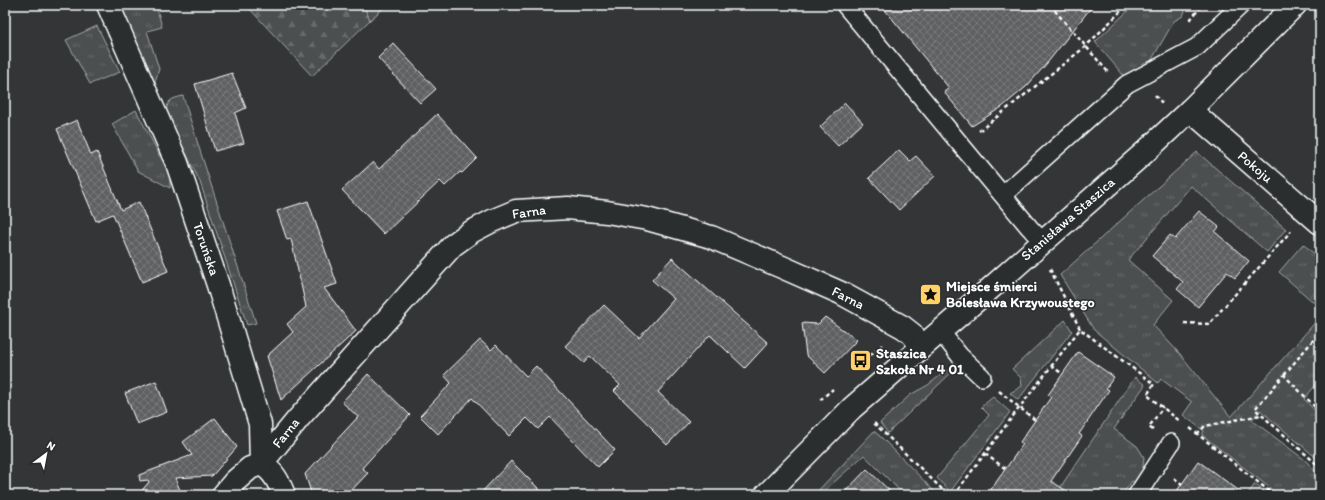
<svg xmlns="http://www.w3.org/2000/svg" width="1325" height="500" font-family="Itim,sans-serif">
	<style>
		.grass { fill: url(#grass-tufts); stroke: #a6a7a8 }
		.forest { fill: url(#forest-firs); stroke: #a6a7a8 }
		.building { fill: url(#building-cross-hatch); stroke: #fff }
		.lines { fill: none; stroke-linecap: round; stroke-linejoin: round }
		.lane-casing { stroke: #fff; stroke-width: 20 }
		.street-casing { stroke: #fff; stroke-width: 25 }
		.secondary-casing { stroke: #fff; stroke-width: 25 }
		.path { stroke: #fff; stroke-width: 2.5; stroke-dasharray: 4 3; stroke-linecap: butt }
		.lane { stroke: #2a2d2e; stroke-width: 17 }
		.street { stroke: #2a2d2e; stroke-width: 22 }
		.secondary { stroke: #2a2d2e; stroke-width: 22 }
		.labels { text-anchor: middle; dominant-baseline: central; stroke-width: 3; stroke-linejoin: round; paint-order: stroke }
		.street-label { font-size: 14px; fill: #fff; stroke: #2a2d2e }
		.poi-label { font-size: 14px; font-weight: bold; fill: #fff; stroke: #2a2d2e; text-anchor: start }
	</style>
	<defs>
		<pattern id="grass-tufts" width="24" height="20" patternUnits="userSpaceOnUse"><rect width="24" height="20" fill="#4c4f50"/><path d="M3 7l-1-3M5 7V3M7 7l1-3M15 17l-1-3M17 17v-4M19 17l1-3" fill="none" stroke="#67696a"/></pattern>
		<pattern id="forest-firs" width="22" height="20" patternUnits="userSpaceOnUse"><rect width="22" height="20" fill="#4c4f50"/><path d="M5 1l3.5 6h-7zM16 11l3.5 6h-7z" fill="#67696a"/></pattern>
		<pattern id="building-cross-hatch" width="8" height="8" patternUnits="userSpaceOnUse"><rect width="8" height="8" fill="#5f6162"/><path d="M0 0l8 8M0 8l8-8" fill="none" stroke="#77797a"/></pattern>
	</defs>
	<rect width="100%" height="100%" fill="#333536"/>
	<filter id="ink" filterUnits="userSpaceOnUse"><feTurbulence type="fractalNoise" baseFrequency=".025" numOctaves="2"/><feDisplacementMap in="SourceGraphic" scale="8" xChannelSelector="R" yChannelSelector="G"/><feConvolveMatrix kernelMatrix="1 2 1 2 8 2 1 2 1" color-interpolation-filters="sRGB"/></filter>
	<g filter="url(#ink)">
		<g class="grass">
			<polygon points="116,5 156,5 162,27 147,31 159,69 155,82 151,77"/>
			<polygon points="363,5 387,5 370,20"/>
			<polygon points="1134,5 1187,5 1187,6 1183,16 1174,21 1151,61 1124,76 1095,42"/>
			<polygon points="97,26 120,72 90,84 66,40"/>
			<path d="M183 96C206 172 232 247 256 323L247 325 200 182 166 112C168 99 171 99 183 96Z"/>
			<polygon points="136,110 170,175 170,188 138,171 112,124"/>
			<polygon points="1197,152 1286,229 1267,252 1191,186 1128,260 1173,300 1153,325 1180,354 1231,417 1320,317 1320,380 1304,399 1320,416 1320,461 1260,410 1252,420 1305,460 1320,476 1320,495 1279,495 1202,435 1204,431 1183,415 1192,402 1161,379 1158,383 1094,330 1060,275"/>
			<polygon points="1303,244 1320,259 1320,308 1279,272"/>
			<polygon points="1065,320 1072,331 1018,400 1010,393 1022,386 1021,378 1012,369"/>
			<polygon points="947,370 953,371 888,433 880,423 910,395 928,385"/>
			<polygon points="1135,377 1145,385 1114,429 1137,446 1144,457 1142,476 1136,483 1132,481 1122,495 1055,495"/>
			<polygon points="993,397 1010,412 950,492 937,478 989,415 981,407"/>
			<polygon points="874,431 882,438 938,495 904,495 864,455 820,495 815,494"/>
			<polygon points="1255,484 1268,495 1247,495"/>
		</g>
		<polygon class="forest" points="246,5 363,5 370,20 312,76"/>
		<g class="building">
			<polygon points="881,5 1093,5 1048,62 1027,86 1002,107 972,126 944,92 949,88"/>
			<polygon points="393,43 436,89 420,103 378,58"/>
			<polygon points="232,73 246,108 235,113 244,143 215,151 195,84"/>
			<polygon points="845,103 863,123 838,146 820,127"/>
			<polygon points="437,114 477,158 462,173 460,172 445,186 440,181 384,234 342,190 373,162 379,169"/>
			<polygon points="77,120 91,155 97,152 121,210 139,202 168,271 142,282 113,214 96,221 57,129"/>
			<polygon points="899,150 910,161 916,156 935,176 899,210 869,178"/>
			<polygon points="308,201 337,284 324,288 356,331 281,400 267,356 293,332 287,324 306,307 291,239 287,240 277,211"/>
			<polygon points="1199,211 1219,227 1215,232 1249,261 1235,278 1227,272 1198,307 1177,289 1183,282 1152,256 1170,235 1175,239"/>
			<polygon points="672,258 768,343 745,368 710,335 658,392 689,422 667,445 652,430 653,429 614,391 620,385 590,356 584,363 565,346 604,305 639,338 674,299 652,280"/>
			<polygon points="825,317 857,340 825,373 806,355 802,323 818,324"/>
			<polygon points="480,340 491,350 496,345 526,376 536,366 615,450 598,467 550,417 538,429 527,418 509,436 472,398 438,434 420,416 451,383 444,375"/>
			<polygon points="1078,352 1114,377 1106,388 1109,390 1079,434 1082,436 1051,481 1073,495 987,495 1023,444 1020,442 1051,397 1048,395"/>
			<polygon points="368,374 410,415 362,468 368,473 347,495 312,495 305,474 358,417 342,402"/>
			<polygon points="156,381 167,412 137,424 125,393"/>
			<polygon points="215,418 237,447 212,476 175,478 182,495 138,495 149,482 148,480 140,481 139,475 192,455 183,442"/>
			<polygon points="511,461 545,495 479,495"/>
			<polygon points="1198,461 1245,495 1174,495"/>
			<polygon points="867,469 894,495 842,495"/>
		</g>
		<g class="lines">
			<defs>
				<g id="lane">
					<polyline points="845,5 1029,227 1043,242"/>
					<polyline points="1003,195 1127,84 1197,47 1241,5"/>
					<polyline points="940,331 960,356 982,377"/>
					<polyline points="1137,495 1171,443"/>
				</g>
				<g id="street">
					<path d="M108 5 177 163 218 285 260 424 261 464C273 470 279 482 284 495"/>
					<polyline points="1190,110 1320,223"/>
					<polyline points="223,495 234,482 250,468 261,464 298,419 453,245 471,232 492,221 516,211 568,208 607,212 647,219 711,237 782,267 841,293 903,327 912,334 922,347"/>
				</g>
				<polyline id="secondary" points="766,495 852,408 922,347 992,287 1144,153 1190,110 1295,5"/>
			</defs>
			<use href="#lane" class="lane-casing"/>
			<use href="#street" class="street-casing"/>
			<use href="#secondary" class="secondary-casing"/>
			<g class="path">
				<polyline points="1050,5 1108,72"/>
				<polyline points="1190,20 1199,9 1199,5"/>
				<polyline points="1155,95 1162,103"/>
				<polyline points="979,131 1085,47 1127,5"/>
				<polyline points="1050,269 1080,329"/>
				<polyline points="1184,323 1209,324 1291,231"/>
				<polyline points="865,360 882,345"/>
				<polyline points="1051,366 1063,374"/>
				<polyline points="1284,375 1320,332"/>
				<polyline points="999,391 1035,420"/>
				<polyline points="820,400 833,389"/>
				<polyline points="1320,412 1284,375 1255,409 1320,467"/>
				<polyline points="874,423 948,495"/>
				<polyline points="1190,428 1274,495"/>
				<polyline points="1153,430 1149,427 1163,407"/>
				<polyline points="1197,434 1205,426 1261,415"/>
				<polyline points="985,454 1006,469"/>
				<polyline points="1174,478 1182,484"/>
				<polyline points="954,495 1019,408 1080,329 1154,384 1147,395 1181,422"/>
			</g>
			<use href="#lane" class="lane"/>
			<use href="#street" class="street"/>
			<use href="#secondary" class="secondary"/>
		</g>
	</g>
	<defs>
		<symbol id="sight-square" viewBox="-11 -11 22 22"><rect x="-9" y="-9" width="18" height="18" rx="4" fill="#ffd166" stroke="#2a2d2e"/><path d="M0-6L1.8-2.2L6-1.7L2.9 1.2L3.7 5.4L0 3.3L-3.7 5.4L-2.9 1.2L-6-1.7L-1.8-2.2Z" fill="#111"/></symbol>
		<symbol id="bus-square" viewBox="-11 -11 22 22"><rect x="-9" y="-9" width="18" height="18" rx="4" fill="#ffd166" stroke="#2a2d2e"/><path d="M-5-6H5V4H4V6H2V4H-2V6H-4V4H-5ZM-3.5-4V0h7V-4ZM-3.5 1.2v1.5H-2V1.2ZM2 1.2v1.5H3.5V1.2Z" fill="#111"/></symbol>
	</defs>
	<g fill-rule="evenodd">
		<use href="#sight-square" x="918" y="282" width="25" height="25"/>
		<use href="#bus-square" x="848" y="348" width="25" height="25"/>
	</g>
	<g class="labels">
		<g class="street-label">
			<text transform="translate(1255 167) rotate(41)">Pokoju</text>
			<text transform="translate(529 212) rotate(-8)">Farna</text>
			<text transform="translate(1068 219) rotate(-41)">Stanisława Staszica</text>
			<text transform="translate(206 249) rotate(71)">Toruńska</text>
			<text transform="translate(848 298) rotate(27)">Farna</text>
			<text transform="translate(286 433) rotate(-51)">Farna</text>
		</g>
		<g class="poi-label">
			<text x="946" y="286">Miejsce śmierci<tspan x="946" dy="16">Bolesława Krzywoustego</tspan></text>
			<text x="876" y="353">Staszica<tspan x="876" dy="16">Szkoła Nr 4 01</tspan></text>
		</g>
	</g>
	<rect width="1325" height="500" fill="none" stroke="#2a2d2e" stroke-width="20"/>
	<rect x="10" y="10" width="1305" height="480" fill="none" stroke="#fff" stroke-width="1.5" filter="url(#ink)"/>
	<g transform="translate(46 454) rotate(32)" stroke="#2a2d2e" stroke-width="3" paint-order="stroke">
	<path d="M0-3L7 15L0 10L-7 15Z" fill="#ffffff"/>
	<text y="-6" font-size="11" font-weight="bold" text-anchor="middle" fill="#ffffff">N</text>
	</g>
</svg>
